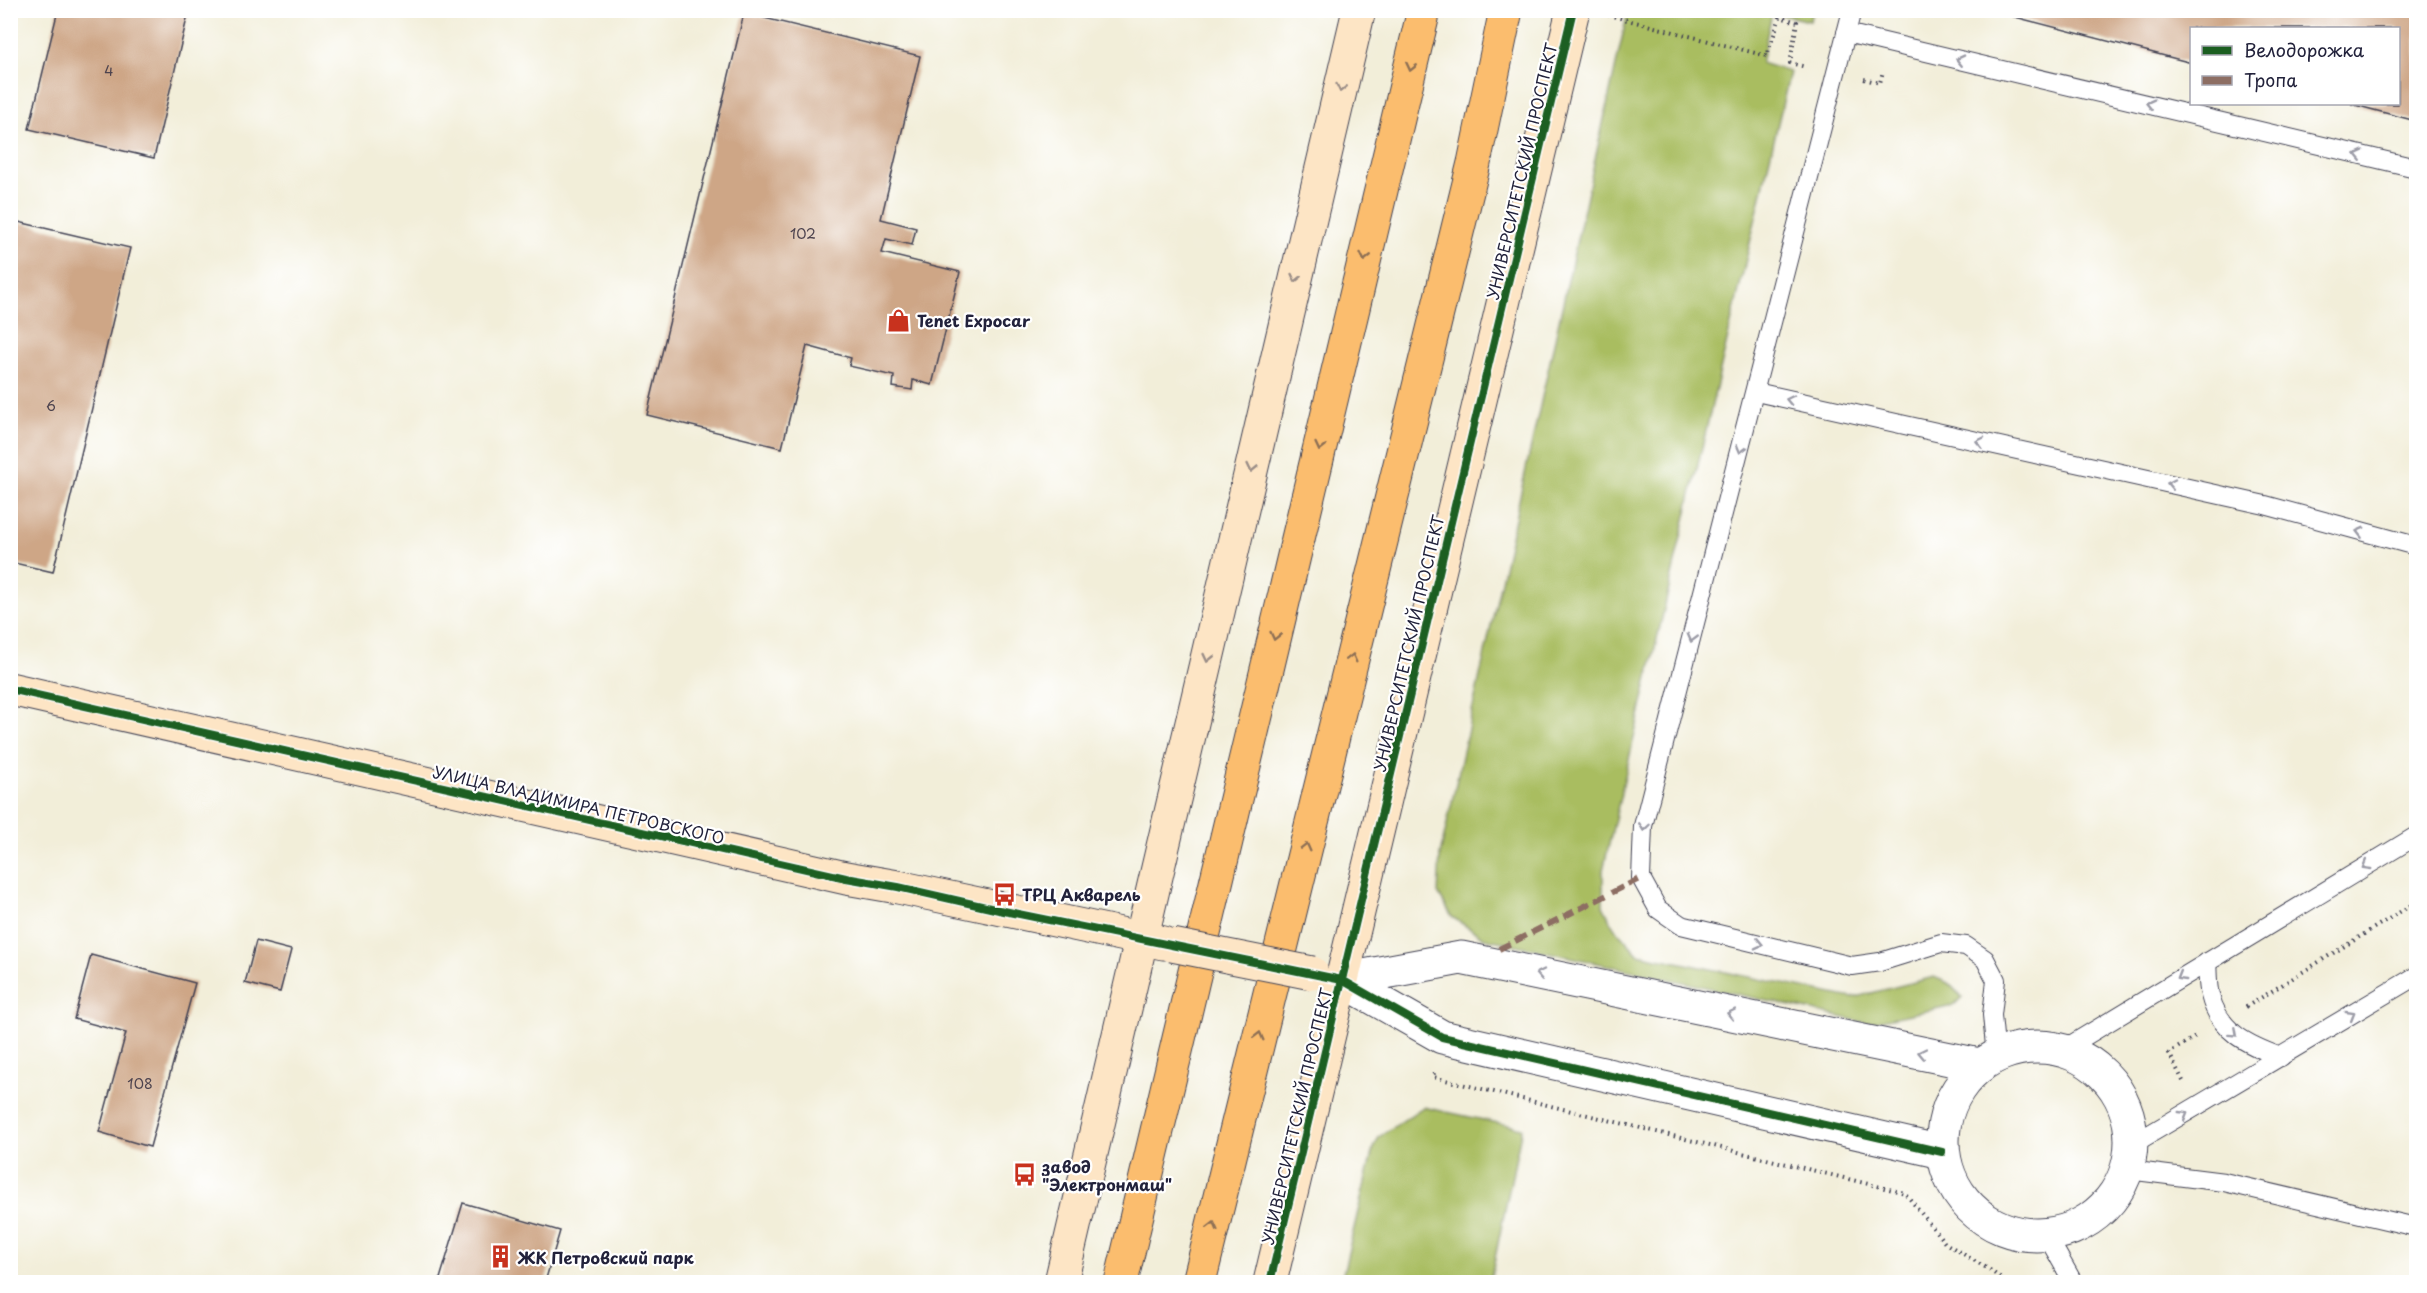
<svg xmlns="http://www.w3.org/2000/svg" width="2427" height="1293" font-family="'Playpen Sans',sans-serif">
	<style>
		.green { fill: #a9bd61; stroke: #66704e; stroke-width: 1.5 }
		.building { fill: #cea686 }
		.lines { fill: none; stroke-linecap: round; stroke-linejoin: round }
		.lane-casing { stroke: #414153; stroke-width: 20 }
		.street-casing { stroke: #414153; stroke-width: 35 }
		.secondary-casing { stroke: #414153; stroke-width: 35 }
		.highway-casing { stroke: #414153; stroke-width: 35 }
		.path { stroke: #414153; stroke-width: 4; stroke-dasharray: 1.5 4.5; stroke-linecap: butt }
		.lane { stroke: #fff; stroke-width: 18 }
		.street { stroke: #fff; stroke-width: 33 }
		.secondary { stroke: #fde5c5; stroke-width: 33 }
		.highway { stroke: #fbbd6e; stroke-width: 33 }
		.secondary-bridge-casing { stroke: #414153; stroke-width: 35; stroke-linecap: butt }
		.secondary-bridge { stroke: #fde5c5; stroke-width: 33 }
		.quiet { stroke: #8d6e63; stroke-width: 6; stroke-dasharray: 12 6; stroke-linecap: butt }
		.cycleway-casing { stroke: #fff; stroke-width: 11 }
		.cycleway { stroke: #1b5e20; stroke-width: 8 }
		.oneway { stroke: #9c9ca7 }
		.oneway2 { stroke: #8e7054 }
		.oneway3 { stroke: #9a8d87 }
		.labels { text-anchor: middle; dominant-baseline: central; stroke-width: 4.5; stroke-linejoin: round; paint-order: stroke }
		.number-label { font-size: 14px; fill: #4d434e }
		.street-label { font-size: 16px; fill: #22223b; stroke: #fff }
		.poi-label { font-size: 16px; font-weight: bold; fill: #22223b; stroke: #fff; text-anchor: start }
	</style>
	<rect width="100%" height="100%" fill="#fff"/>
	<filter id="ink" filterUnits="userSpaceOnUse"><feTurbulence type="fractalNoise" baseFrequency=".0167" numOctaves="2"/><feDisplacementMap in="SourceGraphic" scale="12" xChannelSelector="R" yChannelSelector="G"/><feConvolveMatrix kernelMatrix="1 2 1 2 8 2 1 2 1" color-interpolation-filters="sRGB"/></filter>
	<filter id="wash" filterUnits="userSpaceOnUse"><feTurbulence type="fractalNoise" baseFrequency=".008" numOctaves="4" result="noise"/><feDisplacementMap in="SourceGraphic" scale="24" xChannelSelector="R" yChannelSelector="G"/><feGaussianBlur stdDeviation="1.35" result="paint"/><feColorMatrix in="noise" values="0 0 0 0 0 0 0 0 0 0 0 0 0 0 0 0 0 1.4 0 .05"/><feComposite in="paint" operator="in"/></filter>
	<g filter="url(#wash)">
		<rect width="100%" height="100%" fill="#f2eed9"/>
		<g class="green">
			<polygon points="1628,11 1812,11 1810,21 1772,13 1761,63 1790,72 1603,870 1603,906 1614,927 1638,954 1852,998 1934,977 1948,983 1962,997 1954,1005 1867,1023 1484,938 1452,917 1438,893 1440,855"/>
			<polygon points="1423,1107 1522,1128 1490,1282 1341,1282 1372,1153 1379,1137"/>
		</g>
		<g id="blocks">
			<g class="building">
				<polygon points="58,10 189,10 154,158 29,129"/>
				<polygon points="2416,10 2416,121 2351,104 2398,104 2398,28 2192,28 2192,63 1992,11"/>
				<polygon points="744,13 920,56 881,219 916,228 912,245 886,239 882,253 960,272 932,385 913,380 912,390 893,387 894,376 849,366 851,358 807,346 782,448 647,415"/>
				<polygon points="10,220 130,248 53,572 10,562"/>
				<polygon points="256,941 291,950 280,992 245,983"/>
				<polygon points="91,955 195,983 150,1147 99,1132 126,1033 74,1019"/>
				<polygon points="463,1203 560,1231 545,1282 439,1282"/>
			</g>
		</g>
	</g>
	<g filter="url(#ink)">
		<use href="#blocks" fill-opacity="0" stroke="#414153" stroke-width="1.5"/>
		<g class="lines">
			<defs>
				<g id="lane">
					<polyline points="1852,10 1643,826 1641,878 1658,909 1681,925 1852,966 1880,962 1941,943 1966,946 1985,959 1996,980 1992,1015 1996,1057"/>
					<polyline points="1846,33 2416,168"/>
					<polyline points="1756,392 2265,505 2416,546"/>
					<path d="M2207 962C2208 972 2207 984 2210 995 2219 1032 2248 1045 2281 1057"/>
					<polyline points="2064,1049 2416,836"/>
					<polyline points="2133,1144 2416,976"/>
					<polyline points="2128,1170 2224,1182 2416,1227"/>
					<polyline points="2047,1236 2073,1282"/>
				</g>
				<g id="street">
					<polyline points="1342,980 1461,958 1979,1065"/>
					<polyline points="1342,980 1442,1037 1942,1152"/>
					<circle cx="2037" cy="1141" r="94"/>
				</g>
				<g id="secondary">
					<polyline points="10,689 846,878 898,887 1163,943"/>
					<polyline points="1061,1282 1359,10"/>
					<polyline points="1270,1282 1573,10"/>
				</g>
				<g id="highway">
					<polyline points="1121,1282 1424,10"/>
					<polyline points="1199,1282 1474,163 1506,10"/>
				</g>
			</defs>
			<use href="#lane" class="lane-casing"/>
			<use href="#street" class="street-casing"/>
			<use href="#secondary" class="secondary-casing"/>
			<use href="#highway" class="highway-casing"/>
			<g class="path">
				<polyline points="1608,15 1767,56 1780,17 1797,22 1790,63 1806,67"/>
				<polyline points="1864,79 1880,83 1883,71"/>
				<polyline points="2246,1007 2416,902"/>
				<polyline points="1434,1073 1433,1077 1905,1193 1945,1243 1990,1270 2005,1282"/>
				<polyline points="2183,1081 2169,1053 2198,1035"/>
			</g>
			<use href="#lane" class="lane"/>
			<use href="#street" class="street"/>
			<use href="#secondary" class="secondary"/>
			<use href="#highway" class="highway"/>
			<defs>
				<polyline id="secondary-bridge" points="1172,945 1312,973"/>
			</defs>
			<use href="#secondary-bridge" class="secondary-bridge-casing"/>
			<use href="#secondary-bridge" class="secondary-bridge"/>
			<polyline class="quiet" points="1499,949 1641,878"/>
			<defs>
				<g id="cycleway">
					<polyline points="10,689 846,878 898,887 999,910 1342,980 1442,1037 1942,1152"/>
					<polyline points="1270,1282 1573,10"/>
				</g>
			</defs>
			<use href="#cycleway" class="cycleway-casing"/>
			<use href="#cycleway" class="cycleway"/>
		</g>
		<defs><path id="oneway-chevron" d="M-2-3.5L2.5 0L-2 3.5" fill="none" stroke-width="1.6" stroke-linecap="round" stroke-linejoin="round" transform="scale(1.5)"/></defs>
		<g class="oneway">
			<use href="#oneway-chevron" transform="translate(1960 60) rotate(-167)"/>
			<use href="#oneway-chevron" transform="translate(2150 104) rotate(-167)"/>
			<use href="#oneway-chevron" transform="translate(2359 155) rotate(-167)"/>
			<use href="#oneway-chevron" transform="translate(1790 400) rotate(-168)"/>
			<use href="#oneway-chevron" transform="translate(1980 442) rotate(-168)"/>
			<use href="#oneway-chevron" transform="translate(1741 449) rotate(105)"/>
			<use href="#oneway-chevron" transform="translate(2171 484) rotate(-168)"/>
			<use href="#oneway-chevron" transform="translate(2360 532) rotate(-166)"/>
			<use href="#oneway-chevron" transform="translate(1692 638) rotate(105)"/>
			<use href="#oneway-chevron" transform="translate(1644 827) rotate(98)"/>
			<use href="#oneway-chevron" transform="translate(2366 866) rotate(149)"/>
			<use href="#oneway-chevron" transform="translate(1759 944) rotate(13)"/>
			<use href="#oneway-chevron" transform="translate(1540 974) rotate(-168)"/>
			<use href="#oneway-chevron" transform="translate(2181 977) rotate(149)"/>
			<use href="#oneway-chevron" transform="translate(1731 1014) rotate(-168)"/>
			<use href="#oneway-chevron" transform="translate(2351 1015) rotate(-31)"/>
			<use href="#oneway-chevron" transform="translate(2234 1033) rotate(42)"/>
			<use href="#oneway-chevron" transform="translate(1922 1053) rotate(-168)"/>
			<use href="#oneway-chevron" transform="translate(2184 1115) rotate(-31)"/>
		</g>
		<g class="oneway2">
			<use href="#oneway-chevron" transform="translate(1411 67) rotate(103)"/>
			<use href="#oneway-chevron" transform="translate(1365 257) rotate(103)"/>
			<use href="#oneway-chevron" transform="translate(1320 447) rotate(103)"/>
			<use href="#oneway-chevron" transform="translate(1275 636) rotate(103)"/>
			<use href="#oneway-chevron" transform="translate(1352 658) rotate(-76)"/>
			<use href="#oneway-chevron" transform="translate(1306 847) rotate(-76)"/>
			<use href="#oneway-chevron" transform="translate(1259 1036) rotate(-76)"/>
			<use href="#oneway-chevron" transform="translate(1213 1226) rotate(-76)"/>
		</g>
		<g class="oneway3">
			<use href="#oneway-chevron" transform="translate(1341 88) rotate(103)"/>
			<use href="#oneway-chevron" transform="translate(1296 278) rotate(103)"/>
			<use href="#oneway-chevron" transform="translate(1252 468) rotate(103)"/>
			<use href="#oneway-chevron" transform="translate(1208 658) rotate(103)"/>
		</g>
	</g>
	<defs>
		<symbol id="shop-bare" viewBox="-9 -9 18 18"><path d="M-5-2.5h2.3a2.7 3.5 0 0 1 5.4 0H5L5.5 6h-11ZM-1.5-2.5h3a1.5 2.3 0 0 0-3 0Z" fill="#c8321e" stroke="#fff" stroke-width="2.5" paint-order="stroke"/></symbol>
		<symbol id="bus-bare" viewBox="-9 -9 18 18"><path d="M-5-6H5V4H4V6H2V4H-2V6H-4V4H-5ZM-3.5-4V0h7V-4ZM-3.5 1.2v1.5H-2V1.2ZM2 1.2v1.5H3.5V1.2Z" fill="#c8321e" stroke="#fff" stroke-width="2.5" paint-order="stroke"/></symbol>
		<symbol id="building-bare" viewBox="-9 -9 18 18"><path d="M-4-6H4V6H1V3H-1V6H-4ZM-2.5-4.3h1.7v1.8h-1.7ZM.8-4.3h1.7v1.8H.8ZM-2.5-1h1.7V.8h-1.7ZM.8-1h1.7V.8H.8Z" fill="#c8321e" stroke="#fff" stroke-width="2.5" paint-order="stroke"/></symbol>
	</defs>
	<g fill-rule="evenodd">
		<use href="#shop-bare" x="882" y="304" width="33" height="33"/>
		<use href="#bus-bare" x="988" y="878" width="33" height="33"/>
		<use href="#bus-bare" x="1008" y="1158" width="33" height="33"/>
		<use href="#building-bare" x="484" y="1240" width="33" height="33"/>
	</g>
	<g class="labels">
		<g class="number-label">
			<text x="109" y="70">4</text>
			<text x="803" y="233">102</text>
			<text x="51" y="405">6</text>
			<text x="140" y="1083">108</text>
		</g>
		<g class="street-label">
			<text transform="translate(1521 171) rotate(-77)">УНИВЕРСИТЕТСКИЙ ПРОСПЕКТ</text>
			<text transform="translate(1408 643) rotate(-77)">УНИВЕРСИТЕТСКИЙ ПРОСПЕКТ</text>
			<text transform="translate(579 804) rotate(13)">УЛИЦА ВЛАДИМИРА ПЕТРОВСКОГО</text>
			<text transform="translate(1296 1116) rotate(-77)">УНИВЕРСИТЕТСКИЙ ПРОСПЕКТ</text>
		</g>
		<g class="poi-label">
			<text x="917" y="320">Tenet Expocar</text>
			<text x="1022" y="894">ТРЦ Акварель</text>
			<text x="1042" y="1166">завод<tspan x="1042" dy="18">"Электронмаш"</tspan></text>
			<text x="518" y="1257">ЖК Петровский парк</text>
		</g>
	</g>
	<rect width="2427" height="1293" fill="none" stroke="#fff" stroke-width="36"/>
	<rect x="2190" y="27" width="210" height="78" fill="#ffffff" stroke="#a7a7b1" stroke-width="1.5"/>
	<rect x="2202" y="46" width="30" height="9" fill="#1b5e20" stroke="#a7a7b1" stroke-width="1.5"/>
	<text x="2244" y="57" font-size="18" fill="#22223b">Велодорожка</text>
	<rect x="2202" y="76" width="30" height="9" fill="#8d6e63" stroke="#a7a7b1" stroke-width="1.5"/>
	<text x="2244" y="87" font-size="18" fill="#22223b">Тропа</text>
</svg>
